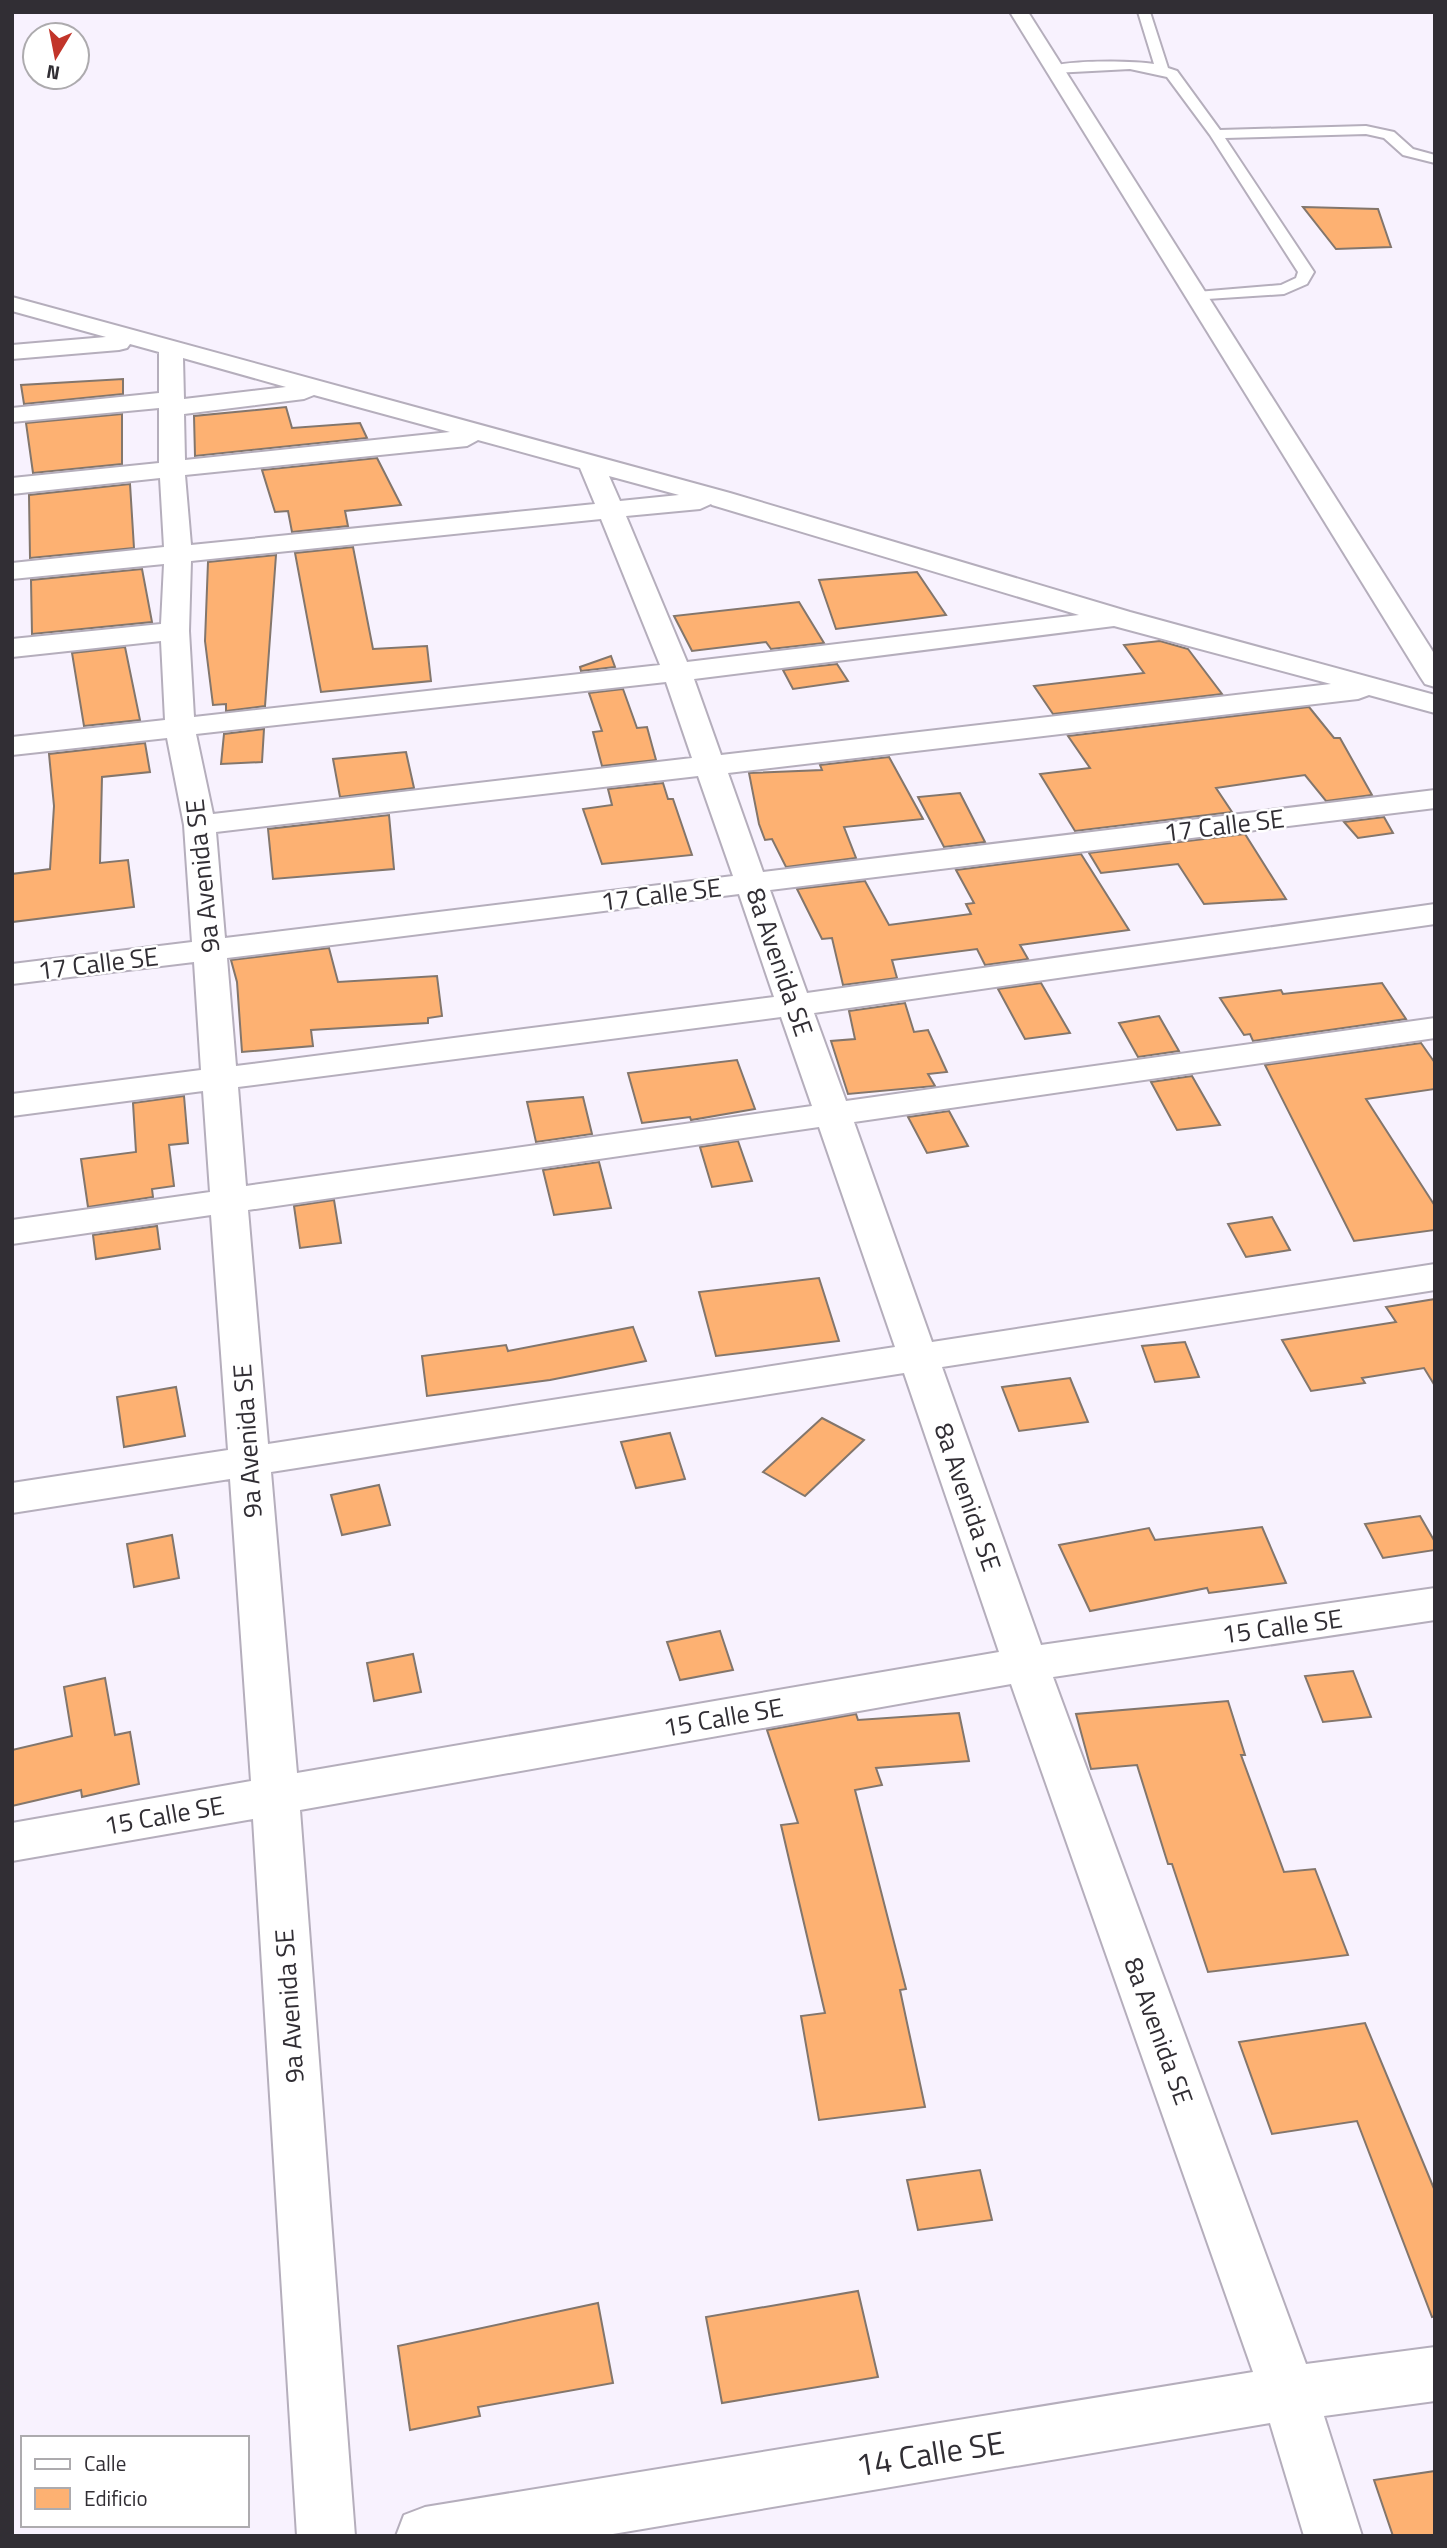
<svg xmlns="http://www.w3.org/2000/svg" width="1447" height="2548" font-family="'Titillium Web',sans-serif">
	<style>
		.building { fill: #fdb172; stroke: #83766c; stroke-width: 2 }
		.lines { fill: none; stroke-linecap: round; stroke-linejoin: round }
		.lane-casing { stroke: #b5aebc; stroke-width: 4 }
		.street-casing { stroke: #b5aebc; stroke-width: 4 }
		.secondary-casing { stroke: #b5aebc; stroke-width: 4 }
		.lane { fill: #fff; fill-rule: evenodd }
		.street { fill: #fff; fill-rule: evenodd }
		.secondary { fill: #fff; fill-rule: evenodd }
		.labels { text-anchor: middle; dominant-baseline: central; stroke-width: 5; stroke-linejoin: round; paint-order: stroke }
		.street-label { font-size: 26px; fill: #312e34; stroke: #fff }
		.near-street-label { font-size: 32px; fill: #312e34; stroke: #fff }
	</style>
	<rect width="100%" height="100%" fill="#f8f2fe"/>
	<g class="building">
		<polygon points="1303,207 1378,209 1391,247 1336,249"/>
		<polygon points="123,379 123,394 24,404 21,385"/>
		<polygon points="286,407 292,428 360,423 367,438 195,456 194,416"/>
		<polygon points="122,414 122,464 33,473 26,423"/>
		<polygon points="377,458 401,505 345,511 348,526 292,532 288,511 275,512 262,470"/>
		<polygon points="130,484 134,548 30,558 29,495"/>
		<polygon points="353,547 373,649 427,646 431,681 321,692 295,553"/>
		<polygon points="276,555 265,706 226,711 226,704 213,705 205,641 208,562"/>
		<polygon points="142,569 152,622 32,634 31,580"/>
		<polygon points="917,572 946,615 836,629 819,580"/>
		<polygon points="799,602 824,643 771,649 766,642 692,651 674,616"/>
		<polygon points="1160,641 1188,649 1222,694 1053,714 1034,686 1144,673 1124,645"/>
		<polygon points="125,647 140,720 84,726 72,653"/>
		<polygon points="611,656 615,667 581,671 580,667"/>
		<polygon points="837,664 848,681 793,689 783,670"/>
		<polygon points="623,689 637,728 647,727 656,760 602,766 593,732 602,731 589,693"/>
		<polygon points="1309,707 1334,738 1340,738 1372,795 1326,801 1305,775 1216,788 1232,812 1075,831 1040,774 1090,768 1068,736"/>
		<polygon points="264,729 262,762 221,764 224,734"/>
		<polygon points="145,743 150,772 102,777 100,863 128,860 134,907 12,922 12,874 50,869 54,806 49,754"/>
		<polygon points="406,752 414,788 340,797 333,759"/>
		<polygon points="889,757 923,819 844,827 856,858 786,867 772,839 765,840 759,824 749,773 822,770 820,765"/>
		<polygon points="663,783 668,799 673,799 692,855 602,864 583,809 612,805 608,789"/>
		<polygon points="960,793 985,842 944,847 918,797"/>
		<polygon points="389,815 394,869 273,879 268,829"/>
		<polygon points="1384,817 1393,833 1358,838 1344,822"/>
		<polygon points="1245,834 1286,899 1204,904 1178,864 1101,873 1089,853"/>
		<polygon points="1081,854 1129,930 1020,945 1028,959 985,965 977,949 892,960 897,978 843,985 832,938 822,939 797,889 865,881 889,925 971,914 966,904 974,903 956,870"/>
		<polygon points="329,948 338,982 437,976 442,1016 428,1018 428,1023 311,1030 313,1046 242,1052 237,982 231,960"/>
		<polygon points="1041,983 1070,1033 1025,1039 998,989"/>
		<polygon points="1382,983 1406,1019 1253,1041 1250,1034 1244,1035 1220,998 1281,990 1283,994"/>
		<polygon points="905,1003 914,1032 928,1030 947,1072 928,1074 935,1086 848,1094 831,1041 855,1039 849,1011"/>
		<polygon points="1159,1016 1179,1051 1138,1057 1119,1023"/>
		<polygon points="1421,1043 1435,1063 1435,1089 1366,1099 1435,1206 1435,1230 1354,1241 1265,1065"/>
		<polygon points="737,1060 755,1109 691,1120 690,1117 642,1123 628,1073"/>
		<polygon points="1192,1076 1220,1125 1177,1130 1151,1082"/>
		<polygon points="184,1096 188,1143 169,1145 174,1186 152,1189 153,1197 88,1207 81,1159 136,1152 133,1103"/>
		<polygon points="583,1097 592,1134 536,1142 527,1102"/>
		<polygon points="949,1111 968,1146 927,1153 908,1117"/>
		<polygon points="738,1141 752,1181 712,1187 700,1147"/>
		<polygon points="599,1162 611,1208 554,1215 543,1170"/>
		<polygon points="334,1200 341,1243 300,1248 294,1206"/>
		<polygon points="1272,1217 1290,1250 1246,1257 1228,1224"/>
		<polygon points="157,1226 160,1249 96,1259 93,1235"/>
		<polygon points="819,1278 839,1341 716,1356 699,1292"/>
		<polygon points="1435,1299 1435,1386 1424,1368 1362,1378 1365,1383 1311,1391 1282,1340 1396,1322 1386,1307"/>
		<polygon points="633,1327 646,1361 550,1380 427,1396 422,1356 506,1345 508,1351"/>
		<polygon points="1185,1342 1199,1377 1155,1382 1142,1346"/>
		<polygon points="1070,1378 1088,1422 1019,1431 1002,1387"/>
		<polygon points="176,1387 185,1436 124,1447 117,1397"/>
		<polygon points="822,1418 864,1440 805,1496 763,1472"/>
		<polygon points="670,1433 685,1479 636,1488 621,1442"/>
		<polygon points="379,1485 390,1525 342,1535 331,1495"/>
		<polygon points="1420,1516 1435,1542 1435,1550 1383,1558 1365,1524"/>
		<polygon points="1262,1527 1286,1583 1209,1593 1207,1588 1090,1611 1059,1545 1149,1528 1155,1540"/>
		<polygon points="172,1535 179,1578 134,1587 127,1544"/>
		<polygon points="720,1631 733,1670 680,1680 667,1642"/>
		<polygon points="413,1654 421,1692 374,1701 367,1663"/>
		<polygon points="1353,1671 1371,1717 1323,1722 1305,1676"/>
		<polygon points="105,1678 115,1735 130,1732 139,1784 82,1797 81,1790 12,1806 12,1750 72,1736 64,1687"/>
		<polygon points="1228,1701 1245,1755 1241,1755 1284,1872 1315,1869 1348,1955 1208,1972 1172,1864 1168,1864 1137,1765 1091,1769 1076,1714"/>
		<polygon points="959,1713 969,1761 876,1768 882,1785 855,1790 906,1989 900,1990 925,2107 819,2120 801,2016 825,2013 781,1825 798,1823 767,1730 856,1714 858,1720"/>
		<polygon points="1365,2023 1435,2191 1435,2316 1432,2317 1357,2121 1272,2134 1239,2042"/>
		<polygon points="980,2170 992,2220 918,2230 907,2180"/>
		<polygon points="858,2291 878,2377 722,2403 706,2317"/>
		<polygon points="598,2303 613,2383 478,2407 480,2416 410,2430 398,2346"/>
		<polygon points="1435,2471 1435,2536 1393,2536 1374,2480"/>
	</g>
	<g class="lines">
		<defs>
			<path id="lane" d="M1138 12H1150L1168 68 1177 71 1220 130 1366 126 1394 132 1413 149 1435 155V163L1403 155 1384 138 1366 134 1225 138 1314 272 1307 284 1284 294 1192 300 1189 297 1197 292 1281 285 1296 278 1298 272 1210 135 1167 77 1130 69 1054 73 1047 69C1060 59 1136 61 1154 64Z"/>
			<path id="street" d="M12 297 730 493 1130 612 1435 695V713L1369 695 1358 699 728 773 763 872 1435 790V808L770 890 807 993 1435 904V924L814 1013 846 1101 1435 1018V1038L854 1122 932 1342 1435 1264V1290L942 1367 1041 1645 1435 1588V1620L1053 1677 1306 2364 1435 2347V2401L1324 2416 1362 2536H1304L1270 2423 601 2536H396L404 2515 425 2507 1253 2372 1011 1684 300 1810 355 2536H297L253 1819 12 1861V1823L251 1781 230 1479 12 1513V1483L228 1450 211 1215 12 1244V1220L210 1192 203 1091 12 1116V1094L201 1070 194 962 12 984V964L192 942 184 825 167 738 12 755V737L165 720 161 641 12 657V639L161 624 164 564 12 579V563L164 547 160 478 12 494V478L159 463V408L12 422V408L159 393V352L130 344 127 348 119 350 12 359V345L106 337 12 311ZM183 358 286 387 184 399ZM314 395 450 432 185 460 184 414 304 399ZM478 440 580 468 595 504 191 545 185 475 467 446ZM609 476 679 495 620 501ZM711 504 712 505 1079 615 687 662 626 516 700 509ZM601 519 660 665 194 717 189 631 191 561ZM1114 626 1331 684 721 755 694 679ZM666 682 692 758 213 814 196 734ZM698 776 733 876 225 938 216 832ZM739 894 774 997 236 1066 227 958ZM781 1017 812 1106 246 1186 238 1087ZM819 1127 895 1347 268 1444 248 1210ZM904 1373 999 1652 297 1773 271 1472Z"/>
			<polygon id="secondary" points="1010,12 1028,12 1435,655 1435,687 1425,684 1421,678"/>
		</defs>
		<use href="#lane" class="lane-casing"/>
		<use href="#street" class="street-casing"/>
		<use href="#secondary" class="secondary-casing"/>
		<use href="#lane" class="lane"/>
		<use href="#street" class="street"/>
		<use href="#secondary" class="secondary"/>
	</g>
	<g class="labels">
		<g class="street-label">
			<text transform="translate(1224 825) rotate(-7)">17 Calle SE</text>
			<text transform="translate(202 876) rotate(-96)">9a Avenida SE</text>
			<text transform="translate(661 894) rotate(-7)">17 Calle SE</text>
			<text transform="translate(780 962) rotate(71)">8a Avenida SE</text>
			<text transform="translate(98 963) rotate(-7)">17 Calle SE</text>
			<text transform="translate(247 1441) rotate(-94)">9a Avenida SE</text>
			<text transform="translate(968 1497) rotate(71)">8a Avenida SE</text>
			<text transform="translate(1282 1626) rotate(-8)">15 Calle SE</text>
			<text transform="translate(723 1717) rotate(-10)">15 Calle SE</text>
			<text transform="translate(164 1815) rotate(-10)">15 Calle SE</text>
			<text transform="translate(289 2006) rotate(-94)">9a Avenida SE</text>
			<text transform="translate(1159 2031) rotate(70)">8a Avenida SE</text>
		</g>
		<g class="near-street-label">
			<text transform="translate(930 2453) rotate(-9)">14 Calle SE</text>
		</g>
	</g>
	<rect width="1447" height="2548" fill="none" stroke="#312e34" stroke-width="28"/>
	<rect x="21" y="2436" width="228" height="91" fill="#ffffff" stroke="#adabae" stroke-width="2"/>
	<rect x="35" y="2459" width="35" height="10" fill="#ffffff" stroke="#adabae" stroke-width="2"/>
	<text x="84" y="2471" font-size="21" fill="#312e34">Calle</text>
	<rect x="35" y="2488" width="35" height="21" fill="#fdb172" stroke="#adabae" stroke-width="2"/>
	<text x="84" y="2506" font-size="21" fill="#312e34">Edificio</text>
	<g transform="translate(56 56) rotate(190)"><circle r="33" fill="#ffffff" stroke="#adabae" stroke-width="2"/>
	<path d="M0-5L12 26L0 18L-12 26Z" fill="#c2352a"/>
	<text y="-10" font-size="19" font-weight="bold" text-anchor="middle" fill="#312e34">N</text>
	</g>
</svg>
